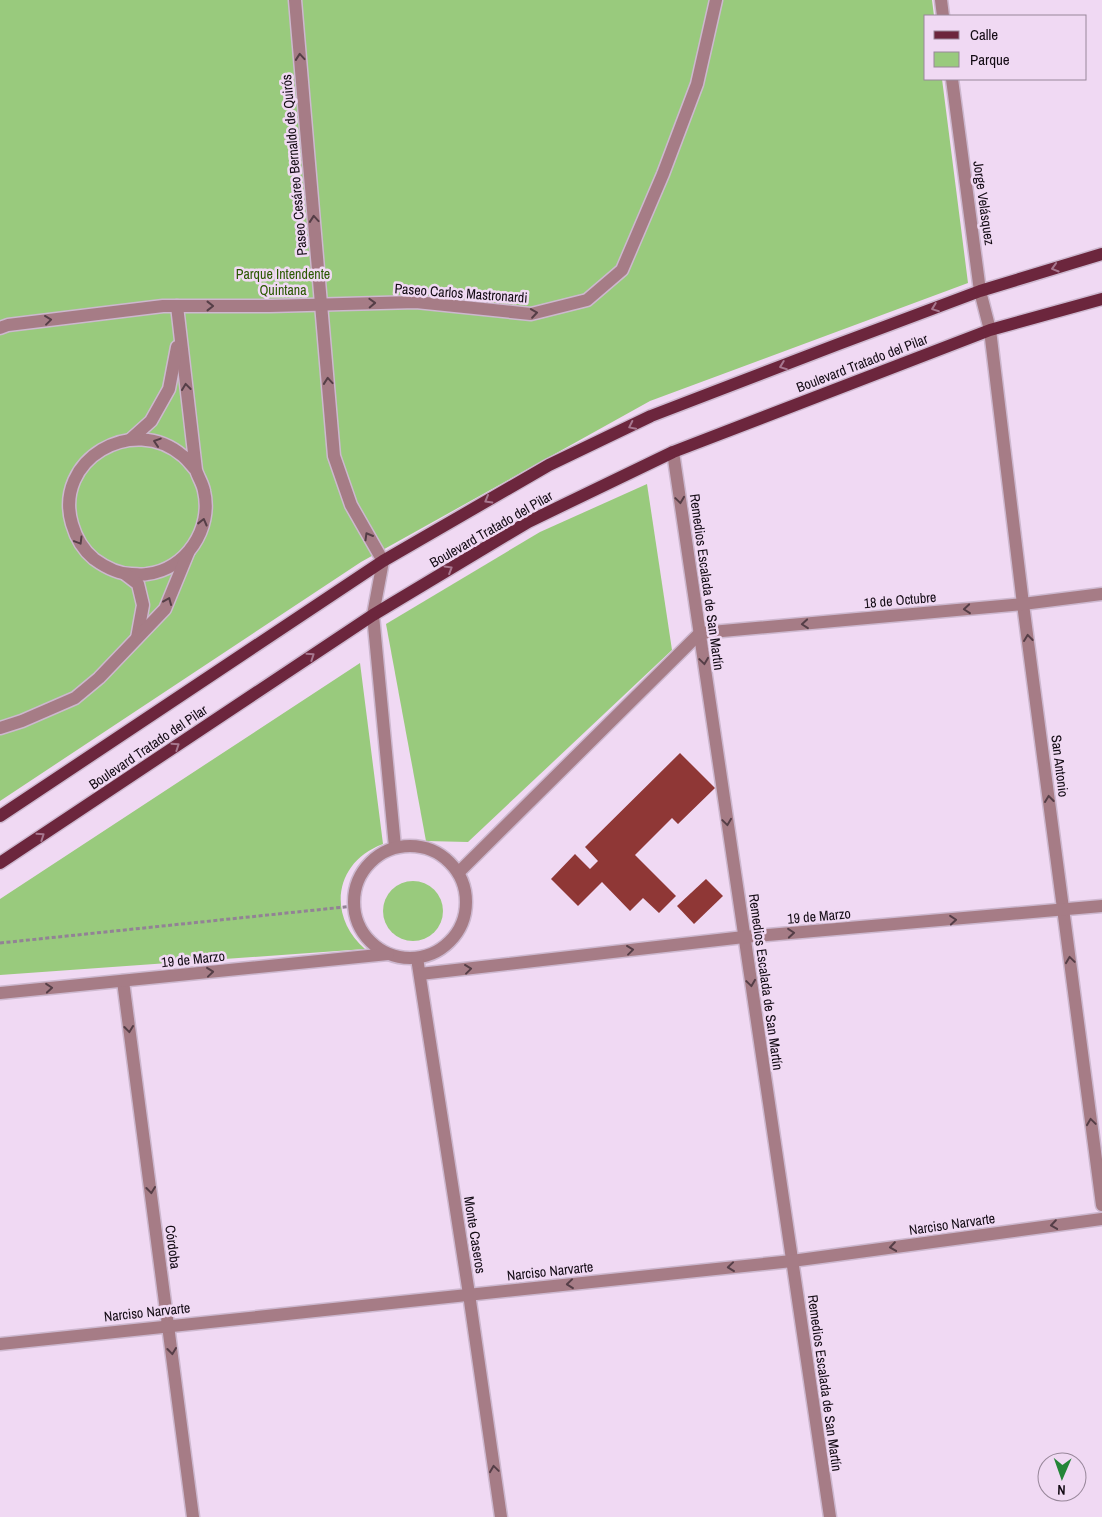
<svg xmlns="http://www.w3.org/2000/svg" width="1102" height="1517" font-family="'Archivo Narrow',sans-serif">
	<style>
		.green { fill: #99ca7d }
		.building { fill: #8f3736 }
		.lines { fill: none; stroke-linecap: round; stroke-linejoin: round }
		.minor-casing { stroke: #cdb8cf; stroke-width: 15 }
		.major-casing { stroke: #cdb8cf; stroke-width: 15 }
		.path { stroke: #928295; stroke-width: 3; stroke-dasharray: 4 2.5; stroke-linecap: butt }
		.minor { stroke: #a67c86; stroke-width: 12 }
		.major { stroke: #6c263d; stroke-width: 12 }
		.oneway { stroke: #553e47 }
		.oneway2 { stroke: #a7778f }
		.labels { text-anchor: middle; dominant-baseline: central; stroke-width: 5; stroke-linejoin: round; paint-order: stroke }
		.street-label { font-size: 14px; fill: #130b14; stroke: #f0d9f3 }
		.park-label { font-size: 14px; fill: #2a5800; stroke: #f0d9f3 }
	</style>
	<rect width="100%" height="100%" fill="#f0d9f3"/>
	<g class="green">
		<polygon points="0,0 932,0 934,16 926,16 926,79 942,79 968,283 650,401 361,562 0,801"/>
		<polygon points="647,484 672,650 468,842 426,841 386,624 540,532"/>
		<path d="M360 663 383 844C334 862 327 916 365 949L0 975V899Z"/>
		<circle cx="413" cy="911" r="30"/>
	</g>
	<g class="building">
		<polygon points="680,753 715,788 678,824 672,818 635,855 676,896 659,913 643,898 630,911 602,882 578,906 551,879 575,854 590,869 598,861 585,847"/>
		<polygon points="706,879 723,896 694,924 677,906"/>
	</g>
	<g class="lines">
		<defs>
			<g id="minor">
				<polyline points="295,0 334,456 351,505 383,561 373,615 395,847"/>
				<polyline points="941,0 943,16"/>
				<polyline points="952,79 980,291 990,330 1023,604 1102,1205"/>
				<path d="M177 306 196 470C198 477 203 484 204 491 213 528 186 570 147 574 142 575 137 574 132 574 118 574 105 567 94 559 83 550 76 538 72 524 53 460 133 413 183 456 188 460 191 465 196 470"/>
				<polyline points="0,328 8,325 163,306 270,306 416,302 531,314 587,300 622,270 663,174 697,84 716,0"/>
				<polyline points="131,439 151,421 169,389 177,347"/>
				<polyline points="673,452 830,1517"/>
				<polyline points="125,574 138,584 143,605 137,638"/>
				<polyline points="0,728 22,721 75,698 99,678 165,609 188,553"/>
				<circle cx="410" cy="902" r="56"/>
				<polyline points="459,872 700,633 1023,604 1102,594"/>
				<polyline points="417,958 469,1294 501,1517"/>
				<polyline points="420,974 744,937 1102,906"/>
				<polyline points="123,981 193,1517"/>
				<polyline points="0,993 388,954"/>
				<polyline points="0,1344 792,1261 1102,1219"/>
			</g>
			<g id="major">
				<polyline points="0,816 383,561 549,465 651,416 836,345 980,291 1102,254"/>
				<polyline points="0,863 373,615 528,522 673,452 990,330 1102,299"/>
			</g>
		</defs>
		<use href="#minor" class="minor-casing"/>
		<use href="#major" class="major-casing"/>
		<polyline class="path" points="0,943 354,906"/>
		<use href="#minor" class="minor"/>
		<use href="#major" class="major"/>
	</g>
	<defs><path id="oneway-chevron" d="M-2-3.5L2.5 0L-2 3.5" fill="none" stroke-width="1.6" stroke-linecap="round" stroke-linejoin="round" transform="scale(1.25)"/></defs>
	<g class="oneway">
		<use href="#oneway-chevron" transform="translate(300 57) rotate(-95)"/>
		<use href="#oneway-chevron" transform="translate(314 219) rotate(-95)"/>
		<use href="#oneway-chevron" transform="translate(372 303) rotate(-2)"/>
		<use href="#oneway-chevron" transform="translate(210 306)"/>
		<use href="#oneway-chevron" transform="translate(534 313) rotate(-8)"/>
		<use href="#oneway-chevron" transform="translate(48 320) rotate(-7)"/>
		<use href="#oneway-chevron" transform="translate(328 381) rotate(-95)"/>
		<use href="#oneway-chevron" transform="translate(186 387) rotate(-97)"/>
		<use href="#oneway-chevron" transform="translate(157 442) rotate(-162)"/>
		<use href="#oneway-chevron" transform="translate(680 500) rotate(82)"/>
		<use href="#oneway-chevron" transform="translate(203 522) rotate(-76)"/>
		<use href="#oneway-chevron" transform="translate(368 536) rotate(-120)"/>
		<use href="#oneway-chevron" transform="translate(79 541) rotate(59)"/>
		<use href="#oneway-chevron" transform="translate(168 601) rotate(-67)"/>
		<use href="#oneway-chevron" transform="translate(967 609) rotate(175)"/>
		<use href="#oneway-chevron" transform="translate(805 624) rotate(175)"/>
		<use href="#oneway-chevron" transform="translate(1028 638) rotate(-97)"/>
		<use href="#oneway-chevron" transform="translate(704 661) rotate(82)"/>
		<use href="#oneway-chevron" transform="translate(1049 799) rotate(-97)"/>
		<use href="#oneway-chevron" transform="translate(727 822) rotate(82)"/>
		<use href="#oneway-chevron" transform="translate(953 920) rotate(-5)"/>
		<use href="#oneway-chevron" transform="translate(791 933) rotate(-5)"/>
		<use href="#oneway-chevron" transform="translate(630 950) rotate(-7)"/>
		<use href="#oneway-chevron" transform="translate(1070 960) rotate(-98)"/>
		<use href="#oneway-chevron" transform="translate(468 969) rotate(-7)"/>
		<use href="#oneway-chevron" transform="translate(210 972) rotate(-6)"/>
		<use href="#oneway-chevron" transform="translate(751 983) rotate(82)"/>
		<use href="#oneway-chevron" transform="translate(49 988) rotate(-5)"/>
		<use href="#oneway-chevron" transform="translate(129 1029) rotate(83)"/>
		<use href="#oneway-chevron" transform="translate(1091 1122) rotate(-98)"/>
		<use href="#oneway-chevron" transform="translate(151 1190) rotate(83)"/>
		<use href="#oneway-chevron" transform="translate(1054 1225) rotate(172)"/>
		<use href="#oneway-chevron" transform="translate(893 1247) rotate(172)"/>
		<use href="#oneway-chevron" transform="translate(731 1267) rotate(174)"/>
		<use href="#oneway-chevron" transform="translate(570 1284) rotate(174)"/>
		<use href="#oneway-chevron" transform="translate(172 1351) rotate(83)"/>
		<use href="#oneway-chevron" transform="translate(494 1469) rotate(-98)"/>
	</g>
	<g class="oneway2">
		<use href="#oneway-chevron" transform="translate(1055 268) rotate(163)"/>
		<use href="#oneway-chevron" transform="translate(935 308) rotate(159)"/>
		<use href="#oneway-chevron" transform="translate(783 366) rotate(159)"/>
		<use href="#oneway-chevron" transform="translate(632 426) rotate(154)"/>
		<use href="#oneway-chevron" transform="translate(488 500) rotate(150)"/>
		<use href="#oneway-chevron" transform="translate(449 569) rotate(-31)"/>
		<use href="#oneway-chevron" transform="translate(311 656) rotate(-34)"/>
		<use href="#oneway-chevron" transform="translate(176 746) rotate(-34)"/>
		<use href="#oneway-chevron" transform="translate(41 836) rotate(-34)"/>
	</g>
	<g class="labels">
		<g class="street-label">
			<text transform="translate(294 165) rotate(-95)">Paseo Cesáreo Bernaldo de Quirós</text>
			<text transform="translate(984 203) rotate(82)">Jorge Velásquez</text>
			<text transform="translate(461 293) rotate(4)">Paseo Carlos Mastronardi</text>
			<text transform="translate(862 363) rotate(-21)">Boulevard Tratado del Pilar</text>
			<text transform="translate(491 529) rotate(-30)">Boulevard Tratado del Pilar</text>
			<text transform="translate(707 582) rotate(82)">Remedios Escalada de San Martín</text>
			<text transform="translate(900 600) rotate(-5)">18 de Octubre</text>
			<text transform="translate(148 747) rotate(-34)">Boulevard Tratado del Pilar</text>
			<text transform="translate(1060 766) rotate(83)">San Antonio</text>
			<text transform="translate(819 916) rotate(-5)">19 de Marzo</text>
			<text transform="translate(193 959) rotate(-6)">19 de Marzo</text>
			<text transform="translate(766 982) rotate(82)">Remedios Escalada de San Martín</text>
			<text transform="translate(952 1224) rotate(-8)">Narciso Narvarte</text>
			<text transform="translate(475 1235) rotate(81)">Monte Caseros</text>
			<text transform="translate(173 1247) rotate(83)">Córdoba</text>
			<text transform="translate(550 1271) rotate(-6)">Narciso Narvarte</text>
			<text transform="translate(147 1312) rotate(-6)">Narciso Narvarte</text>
			<text transform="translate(825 1383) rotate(82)">Remedios Escalada de San Martín</text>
		</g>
		<g class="park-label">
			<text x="283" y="274">Parque Intendente<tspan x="283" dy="16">Quintana</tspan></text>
		</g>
	</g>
	<rect x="924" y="15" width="162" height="65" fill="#f0d9f3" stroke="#98879a"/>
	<rect x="934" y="31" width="25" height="8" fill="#6c263d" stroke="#98879a"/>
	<text x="970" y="40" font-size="15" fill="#130b14">Calle</text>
	<rect x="934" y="52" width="25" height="15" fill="#99ca7d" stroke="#98879a"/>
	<text x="970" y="65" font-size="15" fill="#130b14">Parque</text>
	<g transform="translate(1062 1477) rotate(182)"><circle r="24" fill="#f0d9f3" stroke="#98879a"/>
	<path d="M0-4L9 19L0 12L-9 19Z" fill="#248538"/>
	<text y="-8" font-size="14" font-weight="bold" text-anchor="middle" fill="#130b14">N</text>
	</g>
</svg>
